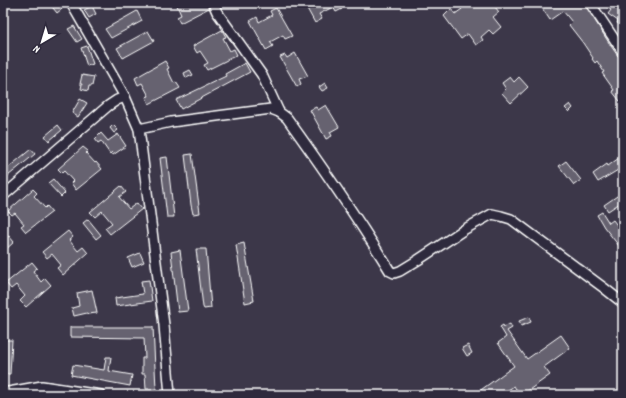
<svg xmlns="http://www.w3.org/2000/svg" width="626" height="398" font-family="Dekko,sans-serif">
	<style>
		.building { fill: #666270; stroke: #fff }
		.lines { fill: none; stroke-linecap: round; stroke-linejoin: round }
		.minor-casing { stroke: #fff; stroke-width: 12 }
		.minor { stroke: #2f2a3d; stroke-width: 9 }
	</style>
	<rect width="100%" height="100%" fill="#3c3749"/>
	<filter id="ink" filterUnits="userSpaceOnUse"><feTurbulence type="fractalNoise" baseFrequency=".025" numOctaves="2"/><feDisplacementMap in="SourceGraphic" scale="8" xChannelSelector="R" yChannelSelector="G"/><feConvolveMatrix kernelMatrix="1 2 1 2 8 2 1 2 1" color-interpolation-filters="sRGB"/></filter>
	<g filter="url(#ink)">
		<g class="building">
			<polygon points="49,3 58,3 62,9 57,13"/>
			<polygon points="176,3 206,3 209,8 180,23 177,17 181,15"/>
			<polygon points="304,3 340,3 339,4 342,9 336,12 333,7 319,14 322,19 315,23"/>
			<polygon points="457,3 492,3 499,12 493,17 501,27 493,34 489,30 481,37 483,40 476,45 468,34 461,39 444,16 451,9 455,14 462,9"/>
			<polygon points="544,3 584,3 611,46 618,56 623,58 623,105 612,91 614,90 602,73 604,72 597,61 595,63 592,59 593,58 583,43 569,25 572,22 563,11 550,20 540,5"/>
			<polygon points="601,3 623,3 623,27 617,23 618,21 608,14 611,10"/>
			<polygon points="92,6 96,14 89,18 84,10"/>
			<polygon points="276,8 292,36 285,39 283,35 270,42 273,46 266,50 250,21 257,17 259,22 272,15 270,11"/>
			<polygon points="137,11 142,21 111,38 105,29"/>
			<polygon points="74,26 82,39 77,42 68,29"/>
			<polygon points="222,30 226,37 223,38 230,51 234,49 237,55 207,70 204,65 208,63 200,51 197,53 193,46"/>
			<polygon points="148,31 154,41 123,58 117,48"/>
			<polygon points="87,46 93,64 87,66 81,48"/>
			<polygon points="295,53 308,76 299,79 301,84 297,87 280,57 285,55 287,58"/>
			<polygon points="165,61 169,68 167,69 174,83 176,82 180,88 149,104 146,97 149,96 142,83 138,85 135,78"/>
			<polygon points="245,63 250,72 181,109 176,100 226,76 225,74"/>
			<polygon points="190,70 193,75 186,78 184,73"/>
			<polygon points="82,75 94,77 92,86 89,86 88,91 81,89 82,84 80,84"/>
			<polygon points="510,77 514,82 519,77 528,87 511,103 502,93 506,89 502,83"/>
			<polygon points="325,83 328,88 322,91 319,87"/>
			<polygon points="80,99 87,103 78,117 72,113"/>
			<polygon points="570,104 573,108 569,112 565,108"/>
			<polygon points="326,105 339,127 330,132 332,136 326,139 310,110 316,107 318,110"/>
			<polygon points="58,125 62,130 49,141 45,136"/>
			<polygon points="113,125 118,130 114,133 110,128"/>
			<polygon points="101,133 108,141 118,134 126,146 113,155 112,152 110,154 101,141 98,143 95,139"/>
			<polygon points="83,147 88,151 86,153 95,163 96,162 102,169 76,190 71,183 73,181 64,171 62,173 58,169"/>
			<polygon points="31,149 35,154 3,180 3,172"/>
			<polygon points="192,154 200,213 193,214 191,205 185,155"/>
			<polygon points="623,155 623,167 598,182 593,174 607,164 608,166"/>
			<polygon points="167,157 174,217 167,217 160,158"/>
			<polygon points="566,161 581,180 574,185 559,166"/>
			<polygon points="53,179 65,193 61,197 48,183"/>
			<polygon points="121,186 126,192 119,197 129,209 137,203 142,209 110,234 105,228 112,223 102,211 95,217 90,212"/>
			<polygon points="33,189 37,193 34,196 45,208 47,206 52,212 26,232 21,226 24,224 15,213 12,215 8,211"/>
			<polygon points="623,192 623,201 608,211 604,205"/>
			<polygon points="602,212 609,223 613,220 623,233 623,251 604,227 597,215"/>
			<polygon points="88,219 101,235 96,239 83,223"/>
			<polygon points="68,231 73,237 69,240 78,251 83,247 88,253 63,275 57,268 61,265 52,254 47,258 42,252"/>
			<polygon points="3,233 7,237 9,236 14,242 3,252"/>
			<polygon points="244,243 254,301 245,303 236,245"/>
			<polygon points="196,249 206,249 211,308 204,309 203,307"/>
			<polygon points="180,250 188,311 178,312 171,252"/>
			<polygon points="140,253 144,262 132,267 128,258"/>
			<polygon points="32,262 37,268 33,271 41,282 45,278 51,285 26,307 20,301 25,296 16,285 11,289 6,283"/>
			<polygon points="149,280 152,301 116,306 115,298 143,294 141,281"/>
			<polygon points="92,290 97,313 88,314 87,313 74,316 72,308 79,306 77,293"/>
			<polygon points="529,317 531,322 521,326 519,321"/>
			<polygon points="510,324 512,328 507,331 527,359 561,335 570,348 544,367 550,375 522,395 520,395 514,386 501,395 480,395 478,392 514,366 498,343 506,337 500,327 503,325 504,327"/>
			<polygon points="70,327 153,327 156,389 146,389 145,374 142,374 142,358 145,358 144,338 70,337"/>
			<polygon points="4,340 12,340 10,374 3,374"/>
			<polygon points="468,345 472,353 467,356 462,348"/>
			<polygon points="106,357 111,357 109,371 132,375 130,386 71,375 73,365 104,370"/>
		</g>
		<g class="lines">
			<defs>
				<g id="minor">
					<polyline points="71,3 125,97 139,129 164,325 170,395"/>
					<polyline points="213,3 217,12 262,75 279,112"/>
					<polyline points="590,3 623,52"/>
					<path d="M139 129 171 122 271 109 279 112 287 118C323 168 358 219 390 271L394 273 400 271 418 260 465 229 492 214 501 216 511 219 604 288 623 303"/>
					<polyline points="3,196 108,106 117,100 125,97"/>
					<polyline points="3,393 42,386 101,395"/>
				</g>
			</defs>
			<use href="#minor" class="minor-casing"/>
			<use href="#minor" class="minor"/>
		</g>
	</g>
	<rect width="626" height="398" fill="none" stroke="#2f2a3d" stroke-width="16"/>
	<rect x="8" y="8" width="610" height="382" fill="none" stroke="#fff" stroke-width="1.5" filter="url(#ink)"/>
	<g transform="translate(42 42) rotate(218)" stroke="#2f2a3d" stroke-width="3" paint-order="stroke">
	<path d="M0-3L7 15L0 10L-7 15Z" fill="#ffffff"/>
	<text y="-6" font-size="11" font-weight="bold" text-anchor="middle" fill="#ffffff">N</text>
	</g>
</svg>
